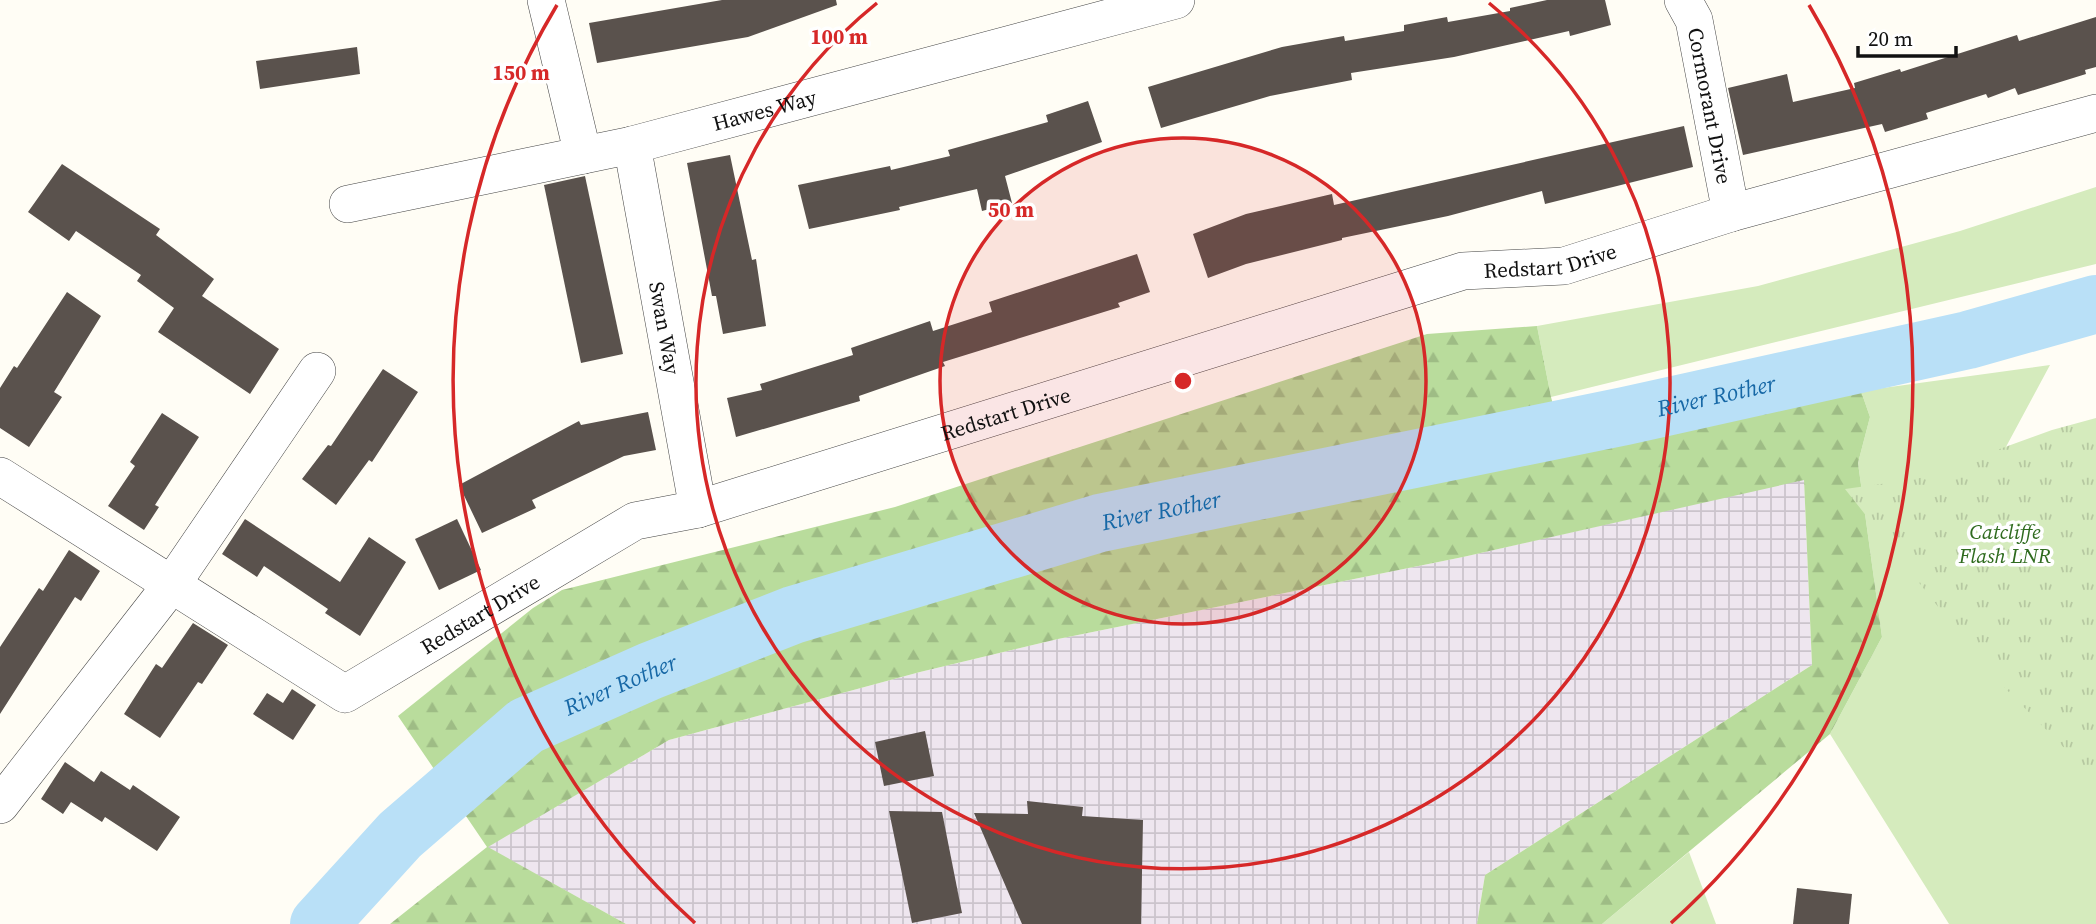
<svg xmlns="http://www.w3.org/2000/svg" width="2096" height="924" font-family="'Source Serif 4',serif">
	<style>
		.industrial { fill: url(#industrial-grid) }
		.grass { fill: #d5ebbd }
		.forest { fill: url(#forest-firs) }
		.park { fill: url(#park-tufts) }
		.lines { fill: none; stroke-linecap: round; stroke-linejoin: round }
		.river { stroke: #b9e0f7; stroke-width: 58 }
		.building { fill: #5a524d }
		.minor-casing { stroke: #444; stroke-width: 38 }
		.minor { stroke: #fff; stroke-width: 37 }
		.ring { fill: none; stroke: #d62828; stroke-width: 3.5 }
		.labels { text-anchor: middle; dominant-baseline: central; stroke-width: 7; stroke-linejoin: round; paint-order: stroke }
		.street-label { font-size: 21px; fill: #111; stroke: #fff }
		.park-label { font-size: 21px; font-style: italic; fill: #2f6b1f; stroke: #fff }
		.water-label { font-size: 23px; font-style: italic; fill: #1768a6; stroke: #fff }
		.centre { fill: #d62828; stroke: #fff; stroke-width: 3.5 }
		.ring-label { font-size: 21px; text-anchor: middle; font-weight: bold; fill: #d62828; stroke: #fff; stroke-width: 7; stroke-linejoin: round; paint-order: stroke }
	</style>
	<defs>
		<pattern id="industrial-grid" width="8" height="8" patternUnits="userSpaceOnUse" patternTransform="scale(1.75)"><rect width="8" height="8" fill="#eee6ef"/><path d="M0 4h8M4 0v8" fill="none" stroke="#cbc4cc"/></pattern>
		<pattern id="forest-firs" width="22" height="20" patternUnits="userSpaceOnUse" patternTransform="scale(1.75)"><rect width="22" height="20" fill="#b9dc9c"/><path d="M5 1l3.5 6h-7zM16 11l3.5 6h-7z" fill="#9ebc85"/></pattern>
		<pattern id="park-tufts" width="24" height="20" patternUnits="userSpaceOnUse" patternTransform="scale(1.75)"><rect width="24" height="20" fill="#d5ebbd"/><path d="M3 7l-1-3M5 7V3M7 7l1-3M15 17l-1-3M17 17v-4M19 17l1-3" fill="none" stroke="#b6c8a1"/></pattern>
	</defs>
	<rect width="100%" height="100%" fill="#fffdf5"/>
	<polygon class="industrial" points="1804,479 1812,665 1485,875 1477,924 626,924 487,847 669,740 920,672 1058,639 1463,557"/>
	<g class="grass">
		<polygon points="2096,187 2096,264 1551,397 1537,326 1758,286 1960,231"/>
		<polygon points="2050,365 1993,471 2096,659 2096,924 1949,924 1830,734 1882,637 1858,463 1870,417 1861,391"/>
		<polygon points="1689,852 1716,924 1602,924"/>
	</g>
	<polygon class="forest" points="1537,326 1551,397 1567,456 1861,391 1870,417 1858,463 1882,637 1830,734 1602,924 1477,924 1485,875 1812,665 1804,480 1463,557 1058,639 920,672 669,740 488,847 626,924 390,924 487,847 398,716 533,608 562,590 895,507 1427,334"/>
	<polygon class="park" points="2096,418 2096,780 1992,675 1845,489 1917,479 2052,430"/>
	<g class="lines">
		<path class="river" id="s1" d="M319 924 400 835 526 726 650 671 793 615 1100 523 1625 416 1968 340 2096 304"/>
	</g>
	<g class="building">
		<polygon points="722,0 836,0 837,5 748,37 597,63 589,23"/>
		<polygon points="1547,0 1605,0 1611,25 1570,36 1569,31 1454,57 1351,73 1352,80 1270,96 1161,128 1148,87 1282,47 1344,36 1345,41 1404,31 1404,25 1447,17 1448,22 1510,11 1510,8"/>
		<polygon points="2096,17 2096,67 2085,70 2086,74 2018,95 2015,88 1988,98 1986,94 1926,113 1928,119 1885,132 1882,124 1743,155 1728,88 1787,74 1793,102 1855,88 1854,83 1900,69 1901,72 2017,35 2019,41"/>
		<polygon points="357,47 360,74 260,89 256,61"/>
		<polygon points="1088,101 1102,142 1005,176 1012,203 982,211 977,189 899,207 900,210 809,229 798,185 890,166 891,170 950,156 948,150 1048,122 1046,115"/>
		<polygon points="1684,126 1693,167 1545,204 1542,191 1448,216 1342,238 1342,240 1246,264 1208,278 1193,234 1246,214 1332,194 1334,205"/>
		<polygon points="730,155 752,260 756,259 766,326 723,334 716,296 712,296 687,163"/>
		<polygon points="62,164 160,229 156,235 214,279 202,296 279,349 250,394 158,332 174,308 137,281 141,275 76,231 69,241 28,212"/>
		<polygon points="585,176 623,354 581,363 544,185"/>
		<polygon points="1137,254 1150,292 1118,303 1120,307 943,362 945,366 859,396 860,401 736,437 727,398 762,390 760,384 853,355 851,348 930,321 933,331 992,312 989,302"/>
		<polygon points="67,292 101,316 54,392 62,397 29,447 0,428 0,388 14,366 17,368"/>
		<polygon points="383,369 418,392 372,462 369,460 336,505 302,479 328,445 331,446"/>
		<polygon points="648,412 656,450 624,456 532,500 536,508 482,533 459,485 579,421 581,425"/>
		<polygon points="162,413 199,437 155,505 159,507 144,530 108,506 135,466 130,462"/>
		<polygon points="245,519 340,582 369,537 406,562 360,636 325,613 328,609 264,566 257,577 222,554"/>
		<polygon points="457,519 481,570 439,590 415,539"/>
		<polygon points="69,550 100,571 81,601 75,597 0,714 0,647 39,588 43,591"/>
		<polygon points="193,623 228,645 202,684 198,682 160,738 124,714 156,664 162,668"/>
		<polygon points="292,689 316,705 293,740 253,714 267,693 283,703"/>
		<polygon points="925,731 934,776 884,786 875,742"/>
		<polygon points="65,762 94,782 101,771 130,790 133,785 180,817 157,851 105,817 102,822 71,802 63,814 41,799"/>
		<polygon points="1027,801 1083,807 1082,816 1143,820 1141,924 1022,924 974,813 1028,814"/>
		<polygon points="889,811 942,812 962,913 912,923"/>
		<polygon points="1797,888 1852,894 1849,924 1793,924"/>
	</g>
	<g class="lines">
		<defs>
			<g id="minor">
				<polyline points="546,0 583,155"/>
				<path id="s2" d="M1683 0 1694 20 1731 213"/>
				<path id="s3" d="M632 145 698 509"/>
				<path id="s4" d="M348 204 632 145 1176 0"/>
				<path id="s5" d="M0 476 345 694 635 521 698 509 1463 271 1564 266 1731 213 2096 113"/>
				<polyline points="0,805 172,584 317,371"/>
			</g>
		</defs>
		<use href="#minor" class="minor-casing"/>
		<use href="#minor" class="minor"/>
	</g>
	<circle cx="1183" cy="381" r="243" fill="#d62828" fill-opacity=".12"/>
	<g class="ring">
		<circle cx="1183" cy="381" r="243"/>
		<path d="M1489 3A487 487 0 1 1 877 3"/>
		<path d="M695 923A730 730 0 0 1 557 5M1809 5A730 730 0 0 1 1671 923"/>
	</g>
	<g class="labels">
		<g class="street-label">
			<text stroke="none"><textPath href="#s2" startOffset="110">Cormorant Drive</textPath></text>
			<text stroke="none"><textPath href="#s4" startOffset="427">Hawes Way</textPath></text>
			<text stroke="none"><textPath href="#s5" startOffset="1699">Redstart Drive</textPath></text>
			<text stroke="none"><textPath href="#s3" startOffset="186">Swan Way</textPath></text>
			<text stroke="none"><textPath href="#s5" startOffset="1132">Redstart Drive</textPath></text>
			<text stroke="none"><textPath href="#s5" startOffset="565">Redstart Drive</textPath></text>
		</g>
		<g class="park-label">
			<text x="2005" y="531">Catcliffe<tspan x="2005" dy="24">Flash LNR</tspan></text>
		</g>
		<g class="water-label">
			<text stroke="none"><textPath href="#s1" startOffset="1526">River Rother</textPath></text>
			<text stroke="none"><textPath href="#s1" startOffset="959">River Rother</textPath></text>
			<text stroke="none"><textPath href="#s1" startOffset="390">River Rother</textPath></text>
		</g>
	</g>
	<circle cx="1183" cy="381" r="10" class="centre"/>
	<g class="ring-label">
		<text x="839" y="44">100 m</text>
		<text x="521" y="80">150 m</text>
		<text x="1011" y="217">50 m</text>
	</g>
	<path d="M1858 46v10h98v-10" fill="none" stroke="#111111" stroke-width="3.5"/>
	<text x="1868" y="46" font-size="21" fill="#111111" stroke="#ffffff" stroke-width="5" paint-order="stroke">20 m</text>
</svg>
